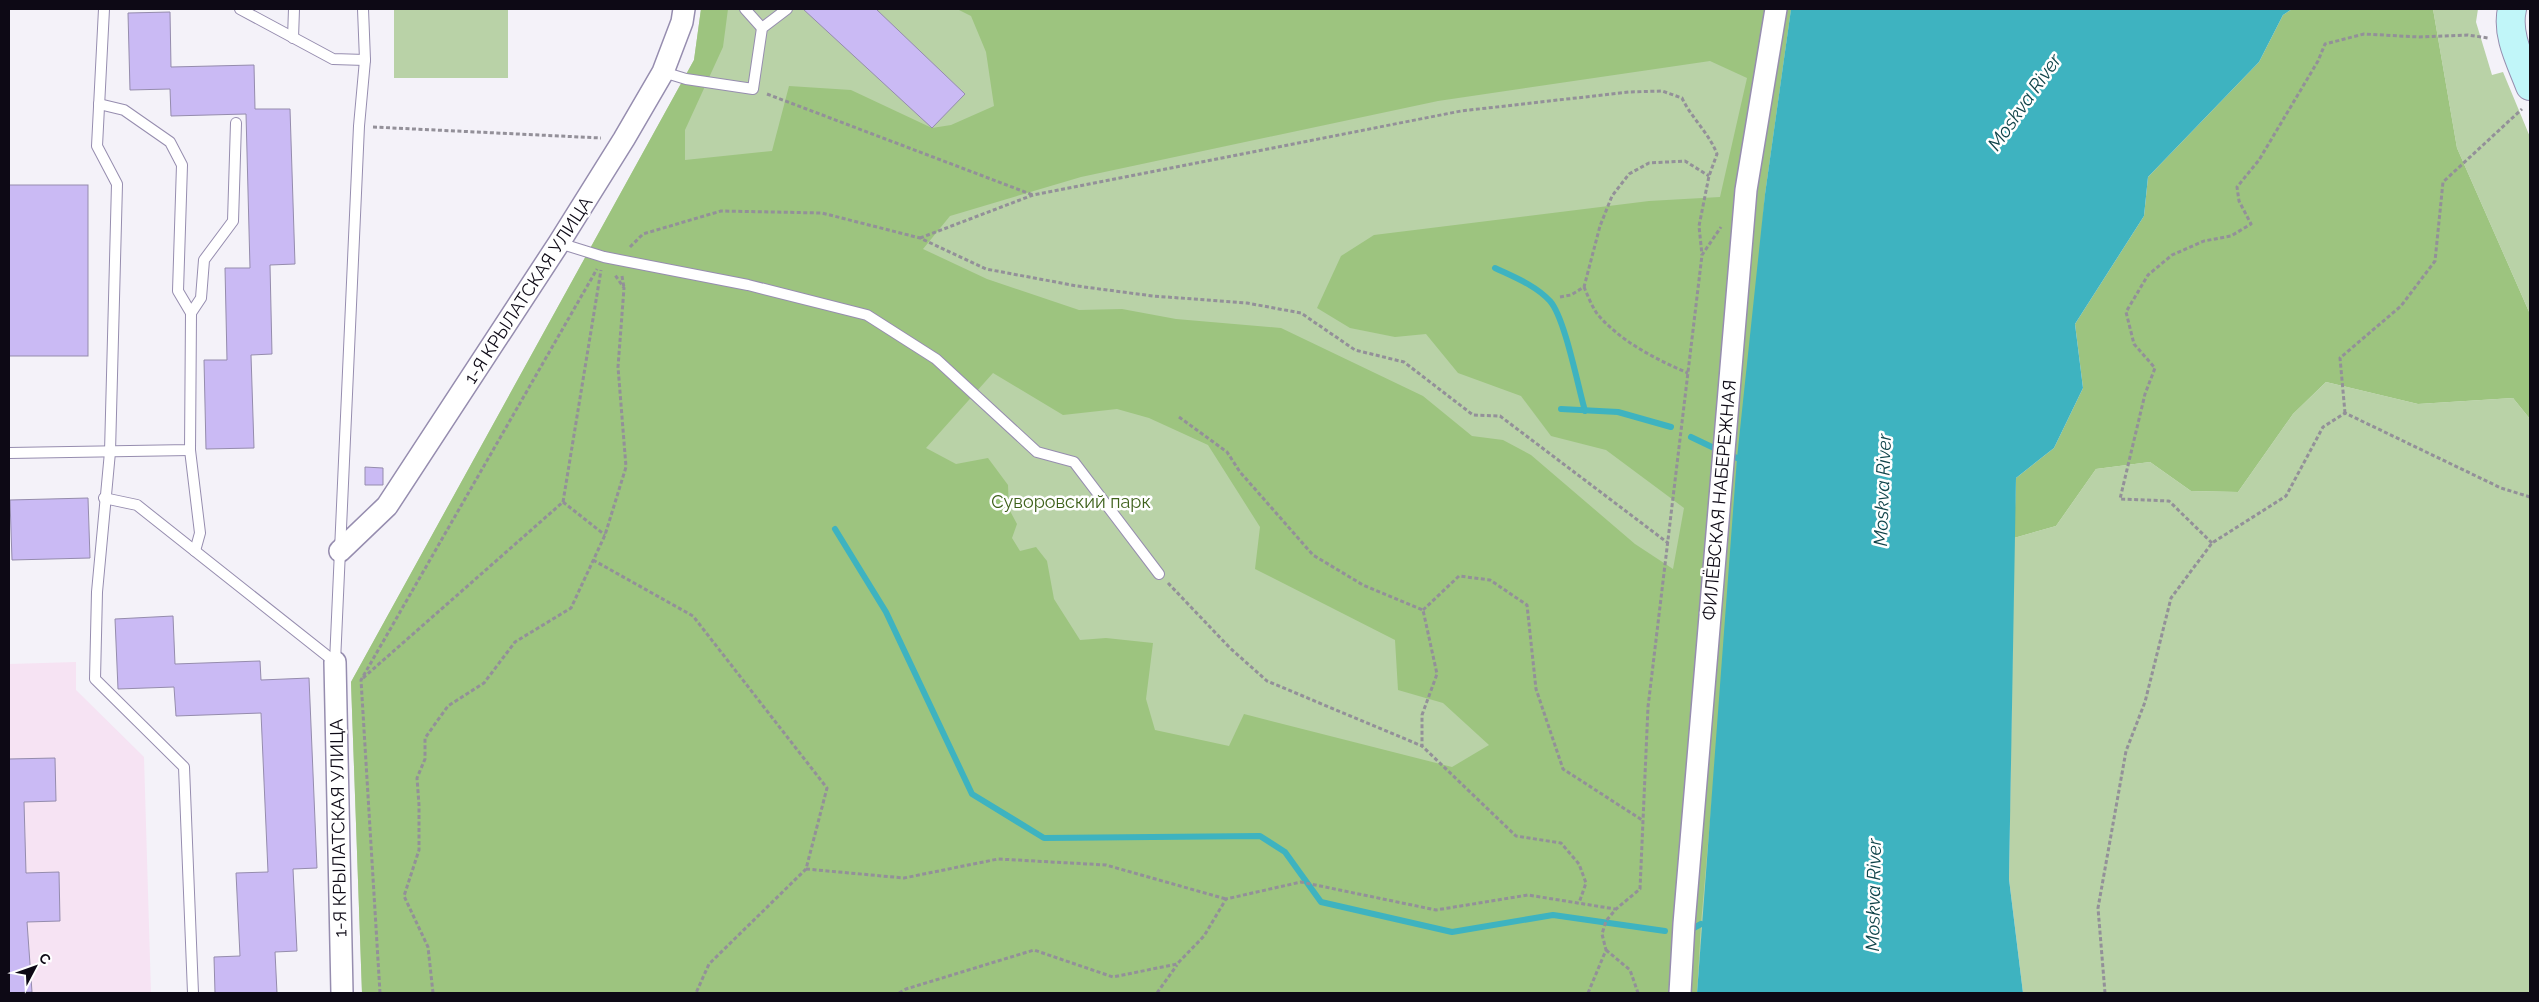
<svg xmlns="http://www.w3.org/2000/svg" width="2539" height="1002" font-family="Raleway,sans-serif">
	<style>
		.education { fill: #f6e3f3 }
		.green { fill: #b9d2a7 }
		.forest { fill: #9dc47f; fill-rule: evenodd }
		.water { fill: #3eb3c0 }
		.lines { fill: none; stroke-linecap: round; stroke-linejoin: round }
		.stream { stroke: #3eb3c0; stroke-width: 6 }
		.building { fill: #cabaf4; stroke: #958cad }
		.lane-casing { stroke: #968daf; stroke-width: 12 }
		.street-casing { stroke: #968daf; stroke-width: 24 }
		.secondary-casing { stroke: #968daf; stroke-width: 30 }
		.path { stroke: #939099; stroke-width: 3; stroke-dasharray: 4 2.5; stroke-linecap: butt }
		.lane { stroke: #fff; stroke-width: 10 }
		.street { stroke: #fff; stroke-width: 21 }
		.secondary { stroke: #c1f6f9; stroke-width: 28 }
		.labels { text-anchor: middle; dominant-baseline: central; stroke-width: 5; stroke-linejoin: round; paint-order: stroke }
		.street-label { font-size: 18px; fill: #0d0915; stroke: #fff }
		.park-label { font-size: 18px; fill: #3e611b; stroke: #fff }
		.water-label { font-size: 19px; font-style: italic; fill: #10444a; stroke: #fff }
	</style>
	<rect width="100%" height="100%" fill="#f4f2f9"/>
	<polygon class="education" points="76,662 76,690 144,757 151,993 9,993 9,664"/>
	<g class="green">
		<rect x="394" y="9" width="114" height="69"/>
		<polygon points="701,9 1791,9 1765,194 1697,993 362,993 351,682 694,60"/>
		<polygon points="2433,9 2478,9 2476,22 2492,75 2503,72 2530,137 2530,314 2457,148"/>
		<polygon points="2326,382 2418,404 2513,398 2530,419 2530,993 2023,993 2009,879 2014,538 2056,526 2096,469 2150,462 2191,491 2238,492 2293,414"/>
	</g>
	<g class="forest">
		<path d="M701 9H728L723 47 685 130V160L772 151 789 86 851 90 932 128 951 125 994 106 986 52 971 16 957 9H1791L1765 194 1701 924 1697 993H362L351 682 694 60ZM1710 61 1747 78 1720 197 1649 201 1374 235 1341 256 1317 308 1350 328 1395 337 1426 334 1458 373 1521 396 1551 436 1606 450 1684 508 1673 569 1635 544 1531 455 1503 440 1472 436 1423 396 1281 328 1176 319 1122 309 1079 310 987 279 923 249 950 216 1081 177 1438 101ZM993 373 1063 415 1117 409 1149 418 1208 445 1260 527 1255 569 1395 640 1398 690 1443 703 1489 745 1452 767 1244 714 1229 746 1155 730 1146 699 1153 643 1106 638 1080 640 1054 599 1047 561 1036 547 1020 551 1012 538 1017 524 1009 509 1008 485 988 458 956 464 926 448Z"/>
		<polygon points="2292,9 2433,9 2457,148 2530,314 2530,419 2513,398 2418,404 2326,382 2293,414 2238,492 2191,491 2150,462 2096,469 2056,526 2014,538 2016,478 2054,448 2083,388 2075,324 2144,216 2148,177 2259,62 2283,15"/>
	</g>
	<polygon class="water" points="1791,9 2292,9 2283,15 2259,62 2148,177 2144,216 2075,324 2083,388 2054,448 2016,478 2009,879 2023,993 1697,993 1737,458 1765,194"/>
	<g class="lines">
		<g class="stream">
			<path d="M1495 268C1514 277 1535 285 1550 301 1565 318 1578 387 1585 411"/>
			<polyline points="1561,409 1618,412 1671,427"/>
			<polyline points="1691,437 1714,448"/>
			<polyline points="1728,454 1737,458"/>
			<polyline points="835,529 886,612 972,794 1044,838 1260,836 1285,852 1321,902 1452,932 1553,915 1665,931"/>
			<polyline points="1690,930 1701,924"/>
		</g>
	</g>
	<g class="building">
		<polygon points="803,9 876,9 965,94 932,128"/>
		<polygon points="170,12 171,67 254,65 255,109 290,109 295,264 270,265 272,354 251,355 254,448 206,449 204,360 227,360 225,268 250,268 246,114 171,116 170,89 130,90 128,13"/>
		<rect x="9" y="185" width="79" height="171"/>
		<polygon points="365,467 383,468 383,485 365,485"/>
		<polygon points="88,498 90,558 12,560 10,500"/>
		<polygon points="173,616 175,664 260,661 261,680 309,678 317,868 293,869 297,951 275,952 277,993 215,993 214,957 240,956 236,873 268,872 261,713 176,716 174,687 118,689 115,619"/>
		<polygon points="55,758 56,801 24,802 26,873 59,872 60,921 27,922 32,992 9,993 9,759"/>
	</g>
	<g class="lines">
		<defs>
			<g id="lane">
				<polyline points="104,9 97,146 117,184 110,452 97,592 95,679 184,767 193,993"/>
				<polyline points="240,9 333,59 365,60"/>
				<polyline points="745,9 762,28"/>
				<polyline points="293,38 294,9"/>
				<polyline points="663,72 686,79 753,89 762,28 787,9"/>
				<polyline points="99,104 124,110 170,142 182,165 178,291 191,313"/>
				<polyline points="559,243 604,257 748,285 867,315 936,359 1037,452 1074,462 1159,574"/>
				<polyline points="190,450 200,533 195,551"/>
				<polyline points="9,453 190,450 191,313 201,298 204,260 233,221 236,123"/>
				<polyline points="104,498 137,505 335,662"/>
				<polyline points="335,662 359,126 365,60 363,9"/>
			</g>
			<g id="street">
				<polyline points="340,551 387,506 559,243 624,139 663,72 682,22 684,9"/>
				<polyline points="335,662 342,993"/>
				<polyline points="1680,993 1684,924 1746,190 1776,9"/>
			</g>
			<path id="secondary" d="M2512 9C2506 35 2521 62 2530 86"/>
		</defs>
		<use href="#lane" class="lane-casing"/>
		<use href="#street" class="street-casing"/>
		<use href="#secondary" class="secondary-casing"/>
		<g class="path">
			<polyline points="767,94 1033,195"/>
			<polyline points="373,127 601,138"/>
			<path d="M920 238 1033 195 1461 111 1629 92 1662 91 1682 98C1692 119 1709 133 1717 154L1709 176 1699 226 1702 255"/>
			<polyline points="630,247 643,234 721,211 822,213 920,238 986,269 1077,286 1153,296 1247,303 1301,313 1355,350 1404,362 1473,415 1500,416 1668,543"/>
			<polyline points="622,276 624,288"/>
			<path d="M1584 287C1588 296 1592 307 1598 315 1622 342 1655 359 1688 373"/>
			<polyline points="1560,297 1571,295 1584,287 1600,226 1612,196 1629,174 1649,163 1685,161 1709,176"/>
			<polyline points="2345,413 2340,358 2401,306 2435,261 2443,182 2522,109"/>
			<polyline points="1179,417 1227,452 1240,472 1313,555 1363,585 1423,610 1437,674 1422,715 1422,746 1516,836 1561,843 1579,864 1586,883 1579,903"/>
			<polyline points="563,502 605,535"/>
			<polyline points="2212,543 2169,501 2120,499 2145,394 2155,368 2134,344 2126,312 2148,275 2172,255 2204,241 2231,236 2251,224 2239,201 2237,187 2259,160 2318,61 2325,44 2364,34 2419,37 2468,35 2488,38"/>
			<polyline points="593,560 693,616 827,788 806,869 709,964 696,993"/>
			<polyline points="1168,583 1230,648 1267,681 1422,746"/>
			<polyline points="1423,610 1459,576 1490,580 1527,605 1536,689 1563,769 1642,820"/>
			<polyline points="363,678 563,502 601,270"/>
			<polyline points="806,869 904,878 998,859 1106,865 1226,899"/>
			<polyline points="1606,950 1630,970 1638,993"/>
			<polyline points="380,993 361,680 597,269"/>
			<polyline points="433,993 428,947 404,896 419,850 419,805 417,778 425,759 425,738 448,706 484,683 515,642 571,608 605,535 626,467 618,367 624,288 615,275"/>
			<polyline points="899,993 906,989 1034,950 1113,977 1177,964 1204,936 1226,899 1301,882 1436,910 1528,895 1615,909"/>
			<polyline points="1157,993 1177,965"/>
			<polyline points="1588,993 1606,950 1602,934 1606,921 1616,909 1640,889 1648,707 1702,255 1721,227"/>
			<polyline points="2105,993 2098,908 2126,751 2145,702 2171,598 2212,543 2286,496 2323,427 2345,413 2501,488 2530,497"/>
		</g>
		<use href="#lane" class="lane"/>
		<use href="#street" class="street"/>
		<use href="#secondary" class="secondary"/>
	</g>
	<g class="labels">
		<g class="street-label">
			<text transform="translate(528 290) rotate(-57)">1-Я КРЫЛАТСКАЯ УЛИЦА</text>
			<text transform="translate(1719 500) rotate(-85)">ФИЛЁВСКАЯ НАБЕРЕЖНАЯ</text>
			<text transform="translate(338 828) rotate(-91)">1-Я КРЫЛАТСКАЯ УЛИЦА</text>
		</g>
		<g class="park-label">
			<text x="1071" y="501">Суворовский парк</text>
		</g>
		<g class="water-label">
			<text transform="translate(2024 102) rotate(-55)">Moskva River</text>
			<text transform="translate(1882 490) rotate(-88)">Moskva River</text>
			<text transform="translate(1873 895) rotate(-89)">Moskva River</text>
		</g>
	</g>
	<rect width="2539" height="1002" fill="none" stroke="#0d0915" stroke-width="20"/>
	<g transform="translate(35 967) rotate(49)" stroke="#ffffff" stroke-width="4" paint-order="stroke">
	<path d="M0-4L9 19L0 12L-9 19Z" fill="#0d0915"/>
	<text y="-8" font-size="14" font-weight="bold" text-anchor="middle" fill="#0d0915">С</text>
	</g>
</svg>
